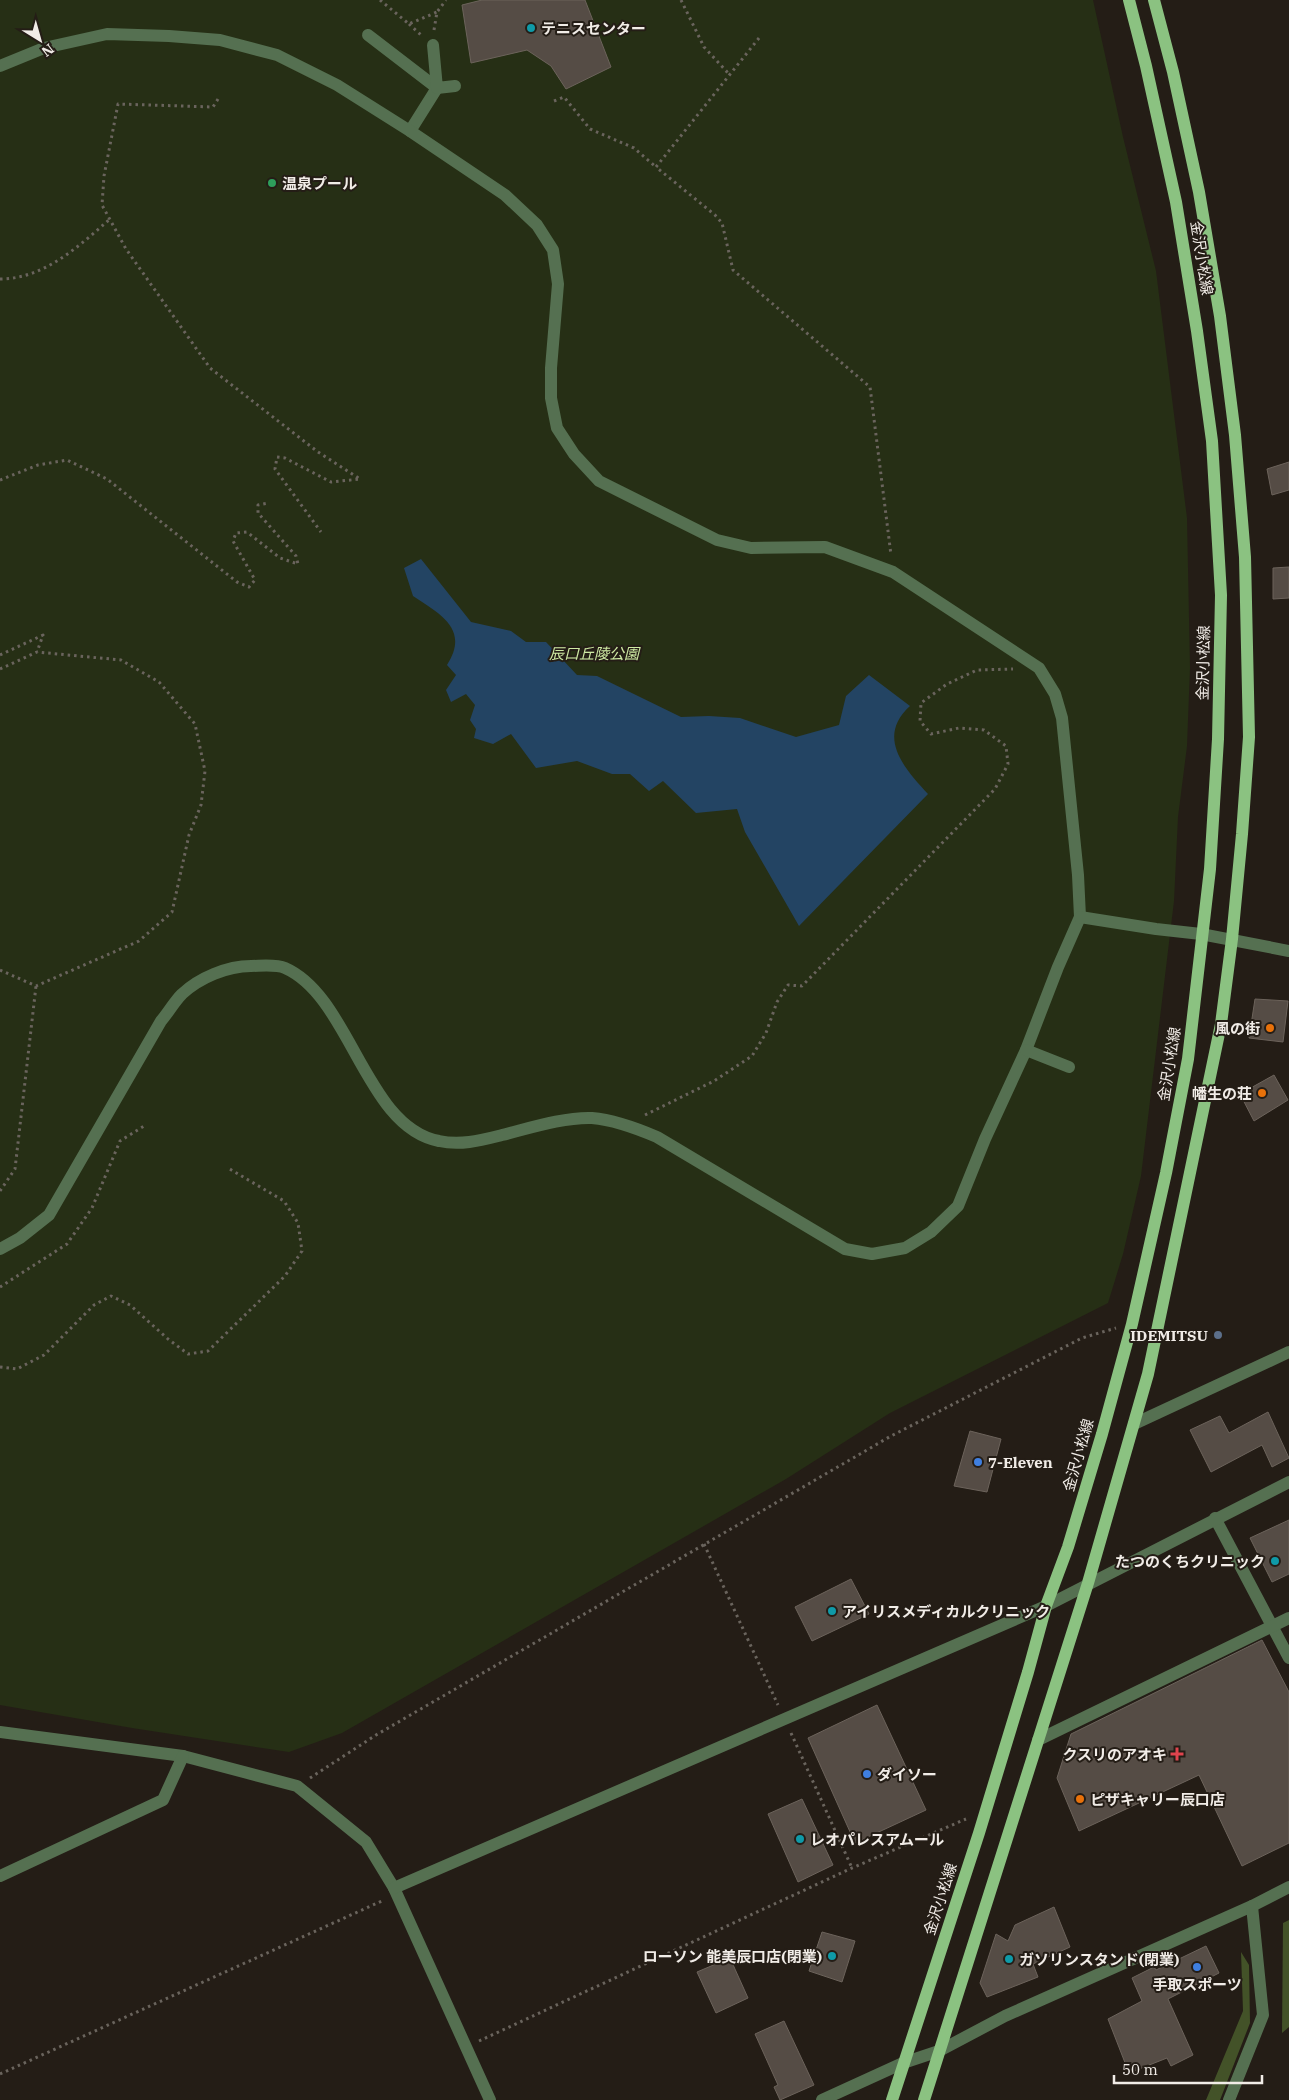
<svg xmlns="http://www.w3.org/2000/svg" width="1289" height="2100" font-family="'IBM Plex Serif','Noto Sans JP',serif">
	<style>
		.green { fill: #262f15 }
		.forest { fill: #435228 }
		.water { fill: #234463 }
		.building { fill: #554c45; stroke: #6c635b }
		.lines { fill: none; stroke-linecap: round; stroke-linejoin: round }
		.path { stroke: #6a645d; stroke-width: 3; stroke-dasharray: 2.5 4; stroke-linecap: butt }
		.minor { stroke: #557051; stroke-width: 12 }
		.major { stroke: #8bc281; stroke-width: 12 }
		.culture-dot { fill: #0f9aa8; stroke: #241d16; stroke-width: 2 }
		.leisure-dot { fill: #2e9e5b; stroke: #241d16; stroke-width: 2 }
		.food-dot { fill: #e8710a; stroke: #241d16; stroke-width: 2 }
		.service-dot { fill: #5c6f8a; stroke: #241d16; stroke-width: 2 }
		.shop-dot { fill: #3f7fe0; stroke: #241d16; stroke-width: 2 }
		.health-dot { fill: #e0444e; stroke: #241d16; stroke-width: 2 }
		.labels { text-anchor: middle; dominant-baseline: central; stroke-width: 4; stroke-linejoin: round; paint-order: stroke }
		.poi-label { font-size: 15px; font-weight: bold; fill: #f1ece7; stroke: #241d16; text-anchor: start }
		.street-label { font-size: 15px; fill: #f1ece7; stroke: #241d16 }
		.park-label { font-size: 15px; font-style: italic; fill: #cee9a3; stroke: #241d16 }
	</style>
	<rect width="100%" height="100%" fill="#241d16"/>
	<polygon class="green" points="0,0 1093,0 1123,137 1156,271 1187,518 1190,668 1187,746 1178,817 1174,901 1141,1176 1123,1254 1108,1303 890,1413 786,1479 342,1733 289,1752 132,1728 0,1705"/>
	<g class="forest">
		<polygon points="1289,1920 1289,2027 1282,2033 1283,1923"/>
		<polygon points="1241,1952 1249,1965 1250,2023 1220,2100 1206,2100 1243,2011"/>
	</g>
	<path class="water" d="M421 559 471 622 511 631 526 642H546L577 675 597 676 681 717 709 716 740 718 796 737 839 725 846 696 869 675 910 706C876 737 904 768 928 794L799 926 745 832 737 809 696 813 663 781 649 791 630 774H612L577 761 536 768 511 734 493 744 474 738 476 729 470 720 475 705 466 694 451 702 446 690 456 675 447 665C470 629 440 614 413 596L404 568Z"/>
	<g class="building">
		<polygon points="482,0 585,0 611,67 566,89 551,66 527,50 471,63 462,5"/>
		<polygon points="1289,462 1289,490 1272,495 1267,469"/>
		<polygon points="1289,567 1289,598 1273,599 1273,568"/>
		<polygon points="1255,999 1288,1001 1283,1042 1249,1038"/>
		<polygon points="1274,1075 1288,1100 1254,1121 1240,1094"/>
		<polygon points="1268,1412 1289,1458 1272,1467 1262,1445 1211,1472 1190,1430 1220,1416 1229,1433"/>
		<polygon points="970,1431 1001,1439 987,1492 954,1486"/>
		<polygon points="1289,1520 1289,1574 1272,1582 1250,1538"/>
		<polygon points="851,1579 869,1614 812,1641 795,1607"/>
		<polygon points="1262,1640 1289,1692 1289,1843 1242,1866 1199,1775 1079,1831 1057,1778 1071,1734"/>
		<polygon points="877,1705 926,1810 855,1843 808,1738"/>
		<polygon points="802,1799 833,1865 798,1882 768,1814"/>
		<polygon points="1054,1907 1070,1947 1033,1964 1038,1977 987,1997 980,1983 996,1934 1008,1941 1015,1925"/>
		<polygon points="822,1932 855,1941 842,1982 809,1971"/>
		<polygon points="1206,1946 1219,1973 1168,1999 1193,2055 1171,2066 1167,2058 1129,2073 1108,2019 1142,2001 1132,1978 1154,1967 1156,1970"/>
		<polygon points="730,1958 748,1998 716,2013 697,1972"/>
		<polygon points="784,2021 814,2085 780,2100 774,2087 778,2085 755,2034"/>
	</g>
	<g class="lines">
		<g class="path">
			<polyline points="380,0 409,24 437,12"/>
			<polyline points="681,0 704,47 729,74"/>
			<polyline points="409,24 421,35"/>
			<polyline points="434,30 437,12 446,0"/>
			<polyline points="759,38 656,167 715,215 722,223 733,270 870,387 891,555"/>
			<polyline points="218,99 213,107 118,104 104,176 102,205 126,249 210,368 318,452 360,479 331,482 285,458 277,457 275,469 321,532"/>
			<polyline points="554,101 564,97 590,129 634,148 656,167"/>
			<path d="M0 279C44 279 79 246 110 219"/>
			<polyline points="0,480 38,465 67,460 107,479 237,582 249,587 255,580 233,541 236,533 247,532 280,558 298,564 296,556 258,513 258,505 268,503"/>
			<polyline points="0,655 43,635 37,652"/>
			<polyline points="0,669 37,652 121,660 159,682 195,724 205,771 201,805 189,835 172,912 139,941 36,986 0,970"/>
			<polyline points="645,1115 714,1081 752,1056 766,1033 777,1002 788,985 802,986 995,789 1008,764 1006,746 984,730 959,728 931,734 920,721 921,703 947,684 977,670 1013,669"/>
			<polyline points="0,1191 15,1169 36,986"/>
			<polyline points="0,1287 67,1244 92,1208 120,1141 144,1126"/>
			<polyline points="0,1367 17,1369 44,1355 94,1305 111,1296 130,1305 168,1339 188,1354 208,1351 285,1276 302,1251 298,1223 284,1201 228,1168"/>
			<polyline points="704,1544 778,1705"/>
			<polyline points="791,1733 852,1868"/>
			<polyline points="310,1778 376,1735 891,1436 1082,1338 1116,1328"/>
			<polyline points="479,2041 852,1868 966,1819"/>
			<polyline points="0,2074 384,1900"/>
		</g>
		<g class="minor">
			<polyline points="368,35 437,88 410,131"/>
			<polyline points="433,45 437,88 455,86"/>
			<path d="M0 66 44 48 107 34 169 36 220 40 277 55 337 85 410 131 505 195 537 225 553 250 558 284 551 368V398L557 428 574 454 599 481 717 540 751 548 825 547 893 572 1039 668 1055 694 1062 718 1078 875 1080 917 1058 967 1026 1050 985 1139 958 1206 931 1232 905 1248 872 1254 845 1249 657 1137C636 1128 615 1120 592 1118 564 1117 530 1128 502 1135 482 1140 461 1146 439 1141 365 1127 351 997 285 968 276 964 260 966 251 966 227 966 199 978 182 994 174 1002 168 1013 161 1021L49 1215 20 1238 0 1249"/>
			<polyline points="1080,917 1156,929 1201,934 1289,951"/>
			<polyline points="1026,1050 1069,1067"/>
			<polyline points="1134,1424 1289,1352"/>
			<polyline points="1215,1518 1289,1658"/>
			<polyline points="0,1732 183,1756 297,1786 366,1842 394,1888 490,2100"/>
			<polyline points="1038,1740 1289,1618"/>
			<polyline points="0,1876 163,1800 183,1756"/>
			<polyline points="394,1888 1046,1606 1289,1482"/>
			<polyline points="822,2100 903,2063 939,2051 1005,2016 1252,1906 1289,1887"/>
			<polyline points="1229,2100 1263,2015 1252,1906"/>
		</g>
		<g class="major">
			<polyline points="892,2100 979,1833 1028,1672 1046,1606 1068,1547 1102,1434 1132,1324 1166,1173 1188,1059 1210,869 1218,739 1221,595 1212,441 1197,331 1176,202 1146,66 1129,0"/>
			<polyline points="924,2100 1088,1583 1148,1374 1221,1024 1232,939 1242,834 1249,737 1245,557 1235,435 1220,316 1199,192 1173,72 1154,0"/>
		</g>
	</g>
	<g class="culture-dot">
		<circle cx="531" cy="28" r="5"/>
		<circle cx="1275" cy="1561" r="5"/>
		<circle cx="832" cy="1611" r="5"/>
		<circle cx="800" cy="1839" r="5"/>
		<circle cx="832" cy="1956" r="5"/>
		<circle cx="1009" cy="1959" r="5"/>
	</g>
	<circle class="leisure-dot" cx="272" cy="183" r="5"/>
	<g class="food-dot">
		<circle cx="1270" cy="1028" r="5"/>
		<circle cx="1262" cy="1093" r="5"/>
		<circle cx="1080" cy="1799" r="5"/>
	</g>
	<circle class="service-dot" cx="1218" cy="1335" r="5"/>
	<g class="shop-dot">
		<circle cx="978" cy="1462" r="5"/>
		<circle cx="867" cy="1774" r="5"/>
		<circle cx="1197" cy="1967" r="5"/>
	</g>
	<path class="health-dot" d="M1174.5 1746.5h5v5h5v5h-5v5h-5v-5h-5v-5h5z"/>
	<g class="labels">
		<g class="poi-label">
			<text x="541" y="28">テニスセンター</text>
			<text x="282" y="183">温泉プール</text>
			<text x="1260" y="1028" text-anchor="end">風の街</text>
			<text x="1252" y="1093" text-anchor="end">幡生の荘</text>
			<text x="1208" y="1335" text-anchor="end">IDEMITSU</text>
			<text x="988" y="1462">7-Eleven</text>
			<text x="1265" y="1561" text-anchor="end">たつのくちクリニック</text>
			<text x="842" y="1611">アイリスメディカルクリニック</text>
			<text x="1167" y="1754" text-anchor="end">クスリのアオキ</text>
			<text x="877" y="1774">ダイソー</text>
			<text x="1090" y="1799">ピザキャリー辰口店</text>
			<text x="810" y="1839">レオパレスアムール</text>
			<text x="822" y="1956" text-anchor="end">ローソン 能美辰口店(閉業)</text>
			<text x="1019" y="1959">ガソリンスタンド(閉業)</text>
			<text x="1197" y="1984" text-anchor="middle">手取スポーツ</text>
		</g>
		<g class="street-label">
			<text transform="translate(1202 258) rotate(81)">金沢小松線</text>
			<text transform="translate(1203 663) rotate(-89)">金沢小松線</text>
			<text transform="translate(1169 1064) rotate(-81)">金沢小松線</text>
			<text transform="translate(1078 1455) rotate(-74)">金沢小松線</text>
			<text transform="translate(940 1899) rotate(-72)">金沢小松線</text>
		</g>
		<g class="park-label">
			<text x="594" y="653">辰口丘陵公園</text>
		</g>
	</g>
	<g transform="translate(40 40) rotate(143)" stroke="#241d16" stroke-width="4" paint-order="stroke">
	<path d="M0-4L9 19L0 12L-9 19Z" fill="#f1ece7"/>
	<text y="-8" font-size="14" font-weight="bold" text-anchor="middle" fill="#f1ece7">N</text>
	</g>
	<path d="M1114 2075v8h148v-8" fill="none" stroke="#f1ece7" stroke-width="2.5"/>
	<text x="1122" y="2075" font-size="15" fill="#f1ece7" stroke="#241d16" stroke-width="4" paint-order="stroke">50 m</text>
</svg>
